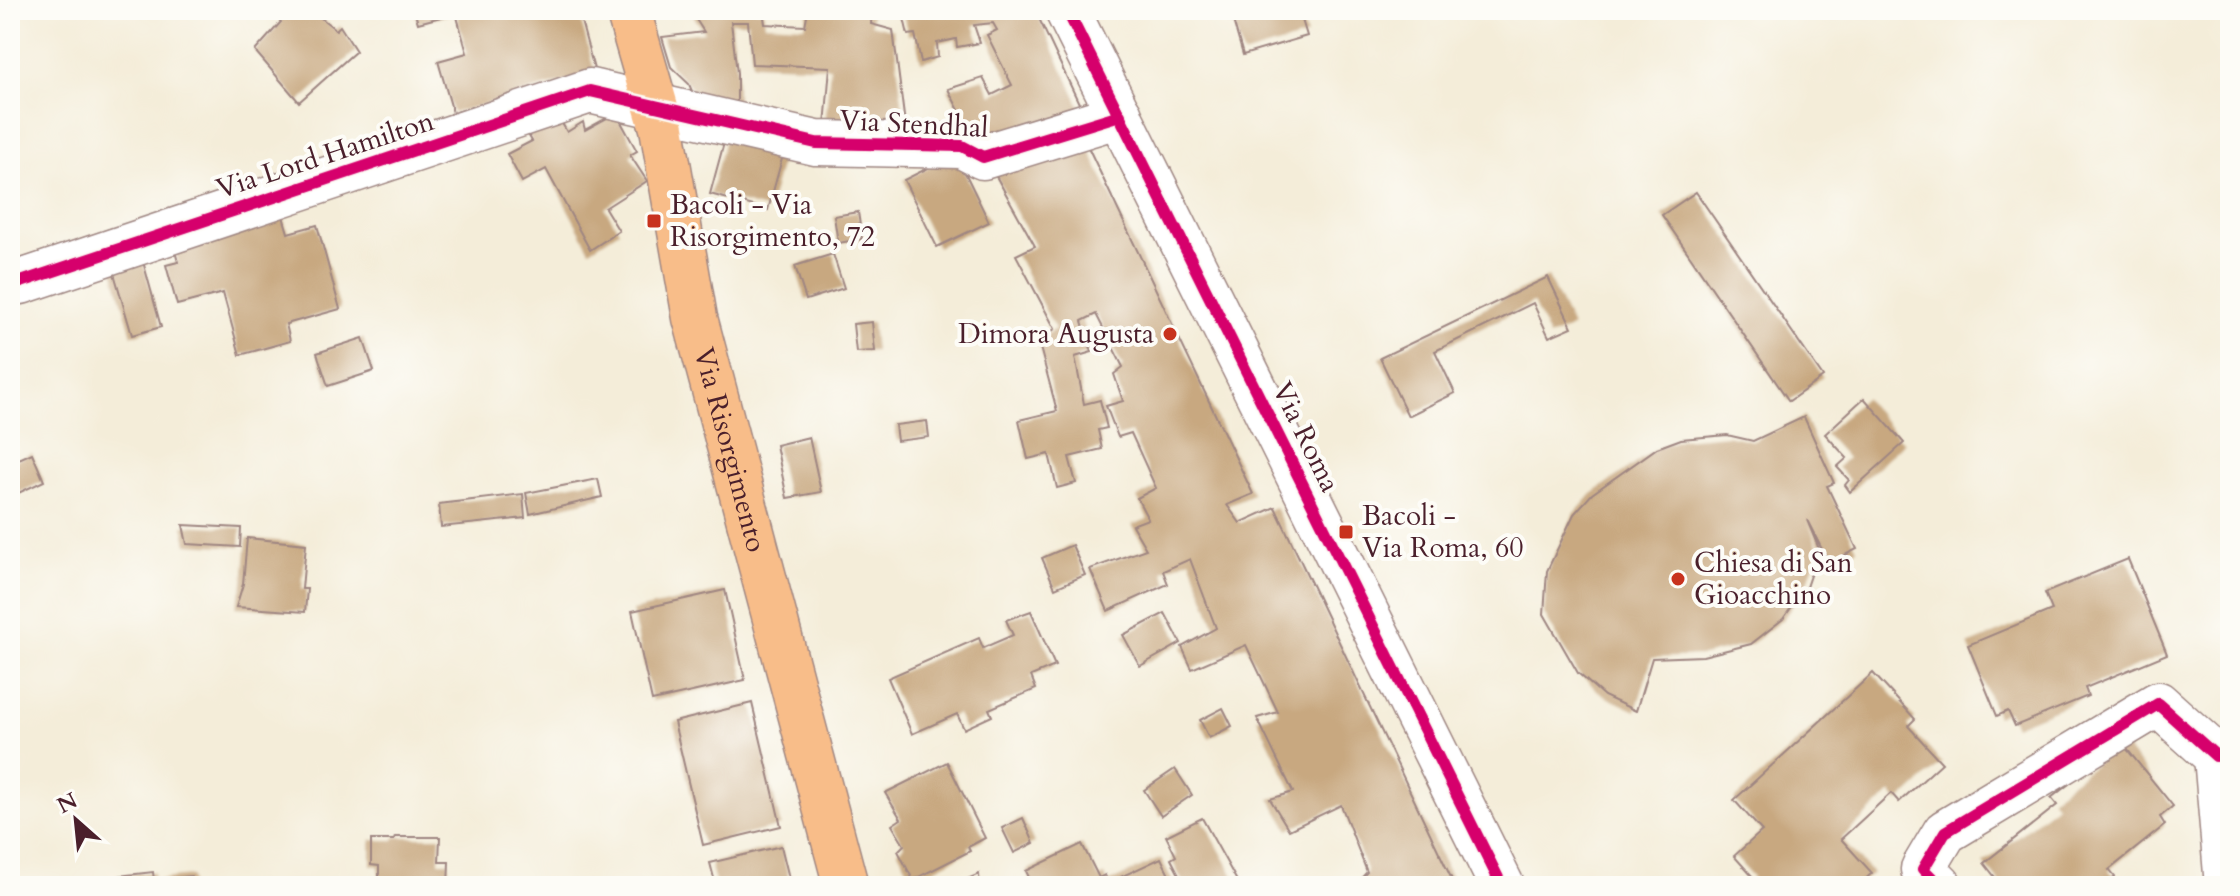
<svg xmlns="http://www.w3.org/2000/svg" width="2240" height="896" font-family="Cardo,serif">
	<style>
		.building { fill: #c8a880 }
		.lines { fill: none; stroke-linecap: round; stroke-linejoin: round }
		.minor-casing { stroke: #9f8682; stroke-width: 47 }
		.major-casing { stroke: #9f8682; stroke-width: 47 }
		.minor { stroke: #fff; stroke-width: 44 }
		.major { stroke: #f8bd89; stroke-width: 44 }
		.cycleway-casing { stroke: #fdfcf7; stroke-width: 17 }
		.cycleway { stroke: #d6006c; stroke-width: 12 }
		.poi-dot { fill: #c8321e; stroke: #fdfcf7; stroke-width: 3 }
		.labels { text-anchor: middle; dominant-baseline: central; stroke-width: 8; stroke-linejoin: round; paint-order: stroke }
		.street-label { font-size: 28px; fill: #4a1f2b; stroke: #fdfcf7 }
		.poi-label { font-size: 28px; fill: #4a1f2b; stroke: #fdfcf7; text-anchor: start }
	</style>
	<rect width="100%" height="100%" fill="#fdfcf7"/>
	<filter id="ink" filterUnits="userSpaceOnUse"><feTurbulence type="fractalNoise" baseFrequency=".0125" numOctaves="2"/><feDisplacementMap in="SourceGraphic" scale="16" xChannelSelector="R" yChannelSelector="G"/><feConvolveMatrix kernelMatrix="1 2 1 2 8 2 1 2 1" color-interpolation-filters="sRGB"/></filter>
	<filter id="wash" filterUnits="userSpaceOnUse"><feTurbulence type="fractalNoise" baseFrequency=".006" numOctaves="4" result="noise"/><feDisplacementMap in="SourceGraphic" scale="32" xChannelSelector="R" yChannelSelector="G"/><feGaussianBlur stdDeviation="1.8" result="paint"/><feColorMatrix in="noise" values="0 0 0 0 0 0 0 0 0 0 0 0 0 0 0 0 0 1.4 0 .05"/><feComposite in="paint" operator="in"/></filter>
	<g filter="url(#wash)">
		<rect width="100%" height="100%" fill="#f4edd9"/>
		<g id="blocks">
			<g class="building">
				<polygon points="271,10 311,10 336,30 340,26 356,51 299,102 255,51 281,22"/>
				<polygon points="414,10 578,10 595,73 453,113 438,61 467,53 456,13 418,23"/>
				<polygon points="690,10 763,10 765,24 805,26 808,10 872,10 871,24 893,30 906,132 825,126 830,67 752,64 748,22 731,22 737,73 737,113 699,108 689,84 671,67 662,37 704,32"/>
				<polygon points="902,10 1035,10 1084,114 975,141 948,89 983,78 992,95 1012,85 987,35 997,30 993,23 974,25 980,43 957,47 956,39 937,43 938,57 921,62 915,34 908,35"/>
				<polygon points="1230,10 1299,10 1307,36 1243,55"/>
				<polygon points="616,113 637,151 630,155 647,181 605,208 619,231 590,250 546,169 522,182 507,154 532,141 524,128 559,118 567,132 583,122 585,130"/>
				<polygon points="728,128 786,144 768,210 710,194"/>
				<polygon points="1080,130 1253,494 1227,505 1240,523 1275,507 1455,886 1354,886 1367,872 1341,805 1289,830 1270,799 1293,792 1257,718 1278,712 1246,645 1192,669 1182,647 1216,628 1190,559 1163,571 1168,584 1108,611 1090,569 1146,549 1132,525 1148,519 1137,498 1156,488 1131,433 1118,437 1106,406 1123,401 1114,374 1123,367 1096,314 1082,321 1092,352 1075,357 1084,404 1100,400 1107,428 1098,430 1102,449 1069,457 1076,483 1057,488 1049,454 1028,459 1019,420 1057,411 1038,340 1055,329 1016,255 1035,246 987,160"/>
				<polygon points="956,154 989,222 937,247 904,180"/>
				<polygon points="1696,192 1823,377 1789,401 1662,215"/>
				<polygon points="858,212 862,239 838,243 834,216"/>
				<polygon points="282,213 288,233 317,225 340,309 286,324 290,341 240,355 223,293 177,305 166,265 178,262 173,244"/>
				<polygon points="141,254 161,327 132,335 111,263"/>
				<polygon points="833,254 844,288 806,300 795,266"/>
				<polygon points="1548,277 1572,327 1549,337 1533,303 1435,351 1455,393 1408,416 1380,358"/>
				<polygon points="872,322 875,351 856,352 853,324"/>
				<polygon points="363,338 374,371 328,386 317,353"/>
				<polygon points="1864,398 1904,443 1850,492 1845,485 1849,480 1837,467 1847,458 1825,434"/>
				<polygon points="1804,417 1834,483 1827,486 1857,549 1829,563 1807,520 1819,549 1806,587 1783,619 1751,644 1703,656 1652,658 1636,711 1604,696 1578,673 1544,614 1547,571 1574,514 1592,494 1657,448 1681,439 1727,435 1753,441"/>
				<polygon points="927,421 929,437 897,441 895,425"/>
				<polygon points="809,437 821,492 787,498 776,445"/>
				<polygon points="32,453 44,481 10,497 10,463"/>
				<polygon points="598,479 602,497 530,514 526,493"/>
				<polygon points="523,494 525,518 441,527 439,504"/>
				<polygon points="183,525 241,528 240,547 187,544"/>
				<polygon points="247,538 306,544 302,589 307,589 305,612 236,607 243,584"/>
				<polygon points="1072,545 1085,575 1055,588 1042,558"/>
				<polygon points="2128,559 2167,654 2085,688 2088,696 2015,726 2008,711 1997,716 1968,645 2052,610 2045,593"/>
				<polygon points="725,590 745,680 652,701 632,611"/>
				<polygon points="1031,611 1055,666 1031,676 1036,689 989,709 992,716 964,729 957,714 912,734 888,678 979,638 983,648 1013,635 1006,620"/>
				<polygon points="1165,613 1181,643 1140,666 1123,635"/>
				<polygon points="1873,673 1915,719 1908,726 1942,763 1899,802 1891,793 1841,839 1872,873 1858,886 1751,886 1748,882 1753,877 1734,856 1762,831 1734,800"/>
				<polygon points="752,703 781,826 703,845 674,722"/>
				<polygon points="1223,708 1232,726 1209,738 1200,720"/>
				<polygon points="2122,743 2173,806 2160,817 2165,825 2109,870 2115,877 2104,886 2002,886 1984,863 2057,805 2051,798"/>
				<polygon points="947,762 985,838 968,847 970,851 913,880 898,851 904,845 892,825 901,819 885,793"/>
				<polygon points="1175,769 1192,795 1161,816 1144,790"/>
				<polygon points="1023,818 1034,843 1014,853 1002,828"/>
				<polygon points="1202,818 1237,881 1226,886 1185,886 1171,859 1176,856 1166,836"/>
				<polygon points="395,837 440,837 439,862 449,862 448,886 379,886 379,866 371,865 371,840 394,840"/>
				<polygon points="1082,844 1099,878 1105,875 1108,883 1161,858 1175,886 1033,886 1026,871"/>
				<polygon points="781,846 791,886 716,886 710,863"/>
				<polygon points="153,872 154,880 191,876 192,886 120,886 119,876"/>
				<polygon points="979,874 980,886 952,886"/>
			</g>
		</g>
	</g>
	<g filter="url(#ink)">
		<use href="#blocks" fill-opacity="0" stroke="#9f8682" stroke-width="2"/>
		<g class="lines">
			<defs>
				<g id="minor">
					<polyline points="1067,10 1502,886"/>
					<polyline points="10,279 21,282 590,91 816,143 962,146 983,157 1120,115"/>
					<polyline points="1940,886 1923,869 1945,832 2158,704 2216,756"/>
					<polyline points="2227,886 2216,756 2230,753"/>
				</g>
				<g id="major">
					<path id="s1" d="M628 10 662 128 695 318 846 886"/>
				</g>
			</defs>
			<use href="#minor" class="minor-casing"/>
			<use href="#major" class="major-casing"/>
			<use href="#minor" class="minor"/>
			<use href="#major" class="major"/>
			<defs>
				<g id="cycleway">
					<polyline points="1067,10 1502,886"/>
					<polyline points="10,279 21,282 590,91 816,143 962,146 983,157 1120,115"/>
					<polyline points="1940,886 1923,869 1945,832 2158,704 2216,756"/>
				</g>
			</defs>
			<use href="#cycleway" class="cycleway-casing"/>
			<use href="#cycleway" class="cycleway"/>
		</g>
	</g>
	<g class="poi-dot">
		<rect x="646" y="213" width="16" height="16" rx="4"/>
		<circle cx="1170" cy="334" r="8"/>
		<rect x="1338" y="524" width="16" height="16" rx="4"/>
		<circle cx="1678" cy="579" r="8"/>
	</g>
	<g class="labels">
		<g class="street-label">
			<text transform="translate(914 124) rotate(3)">Via Stendhal</text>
			<text transform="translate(325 155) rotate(-18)">Via Lord Hamilton</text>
			<text transform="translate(1306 437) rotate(64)">Via Roma</text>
			<text stroke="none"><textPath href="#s1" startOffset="452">Via Risorgimento</textPath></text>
		</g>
		<g class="poi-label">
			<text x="670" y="205">Bacoli - Via<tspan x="670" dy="32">Risorgimento, 72</tspan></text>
			<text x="1154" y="334" text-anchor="end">Dimora Augusta</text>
			<text x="1362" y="516">Bacoli -<tspan x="1362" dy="32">Via Roma, 60</tspan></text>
			<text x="1694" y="563">Chiesa di San<tspan x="1694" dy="32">Gioacchino</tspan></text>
		</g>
	</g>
	<rect width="2240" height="896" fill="none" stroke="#fdfcf7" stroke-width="40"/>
	<g transform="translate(76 820) rotate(333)" stroke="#fdfcf7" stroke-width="6" paint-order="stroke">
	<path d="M0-6L14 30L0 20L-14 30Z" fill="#4a1f2b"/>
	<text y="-12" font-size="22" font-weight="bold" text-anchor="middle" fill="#4a1f2b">N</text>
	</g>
</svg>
